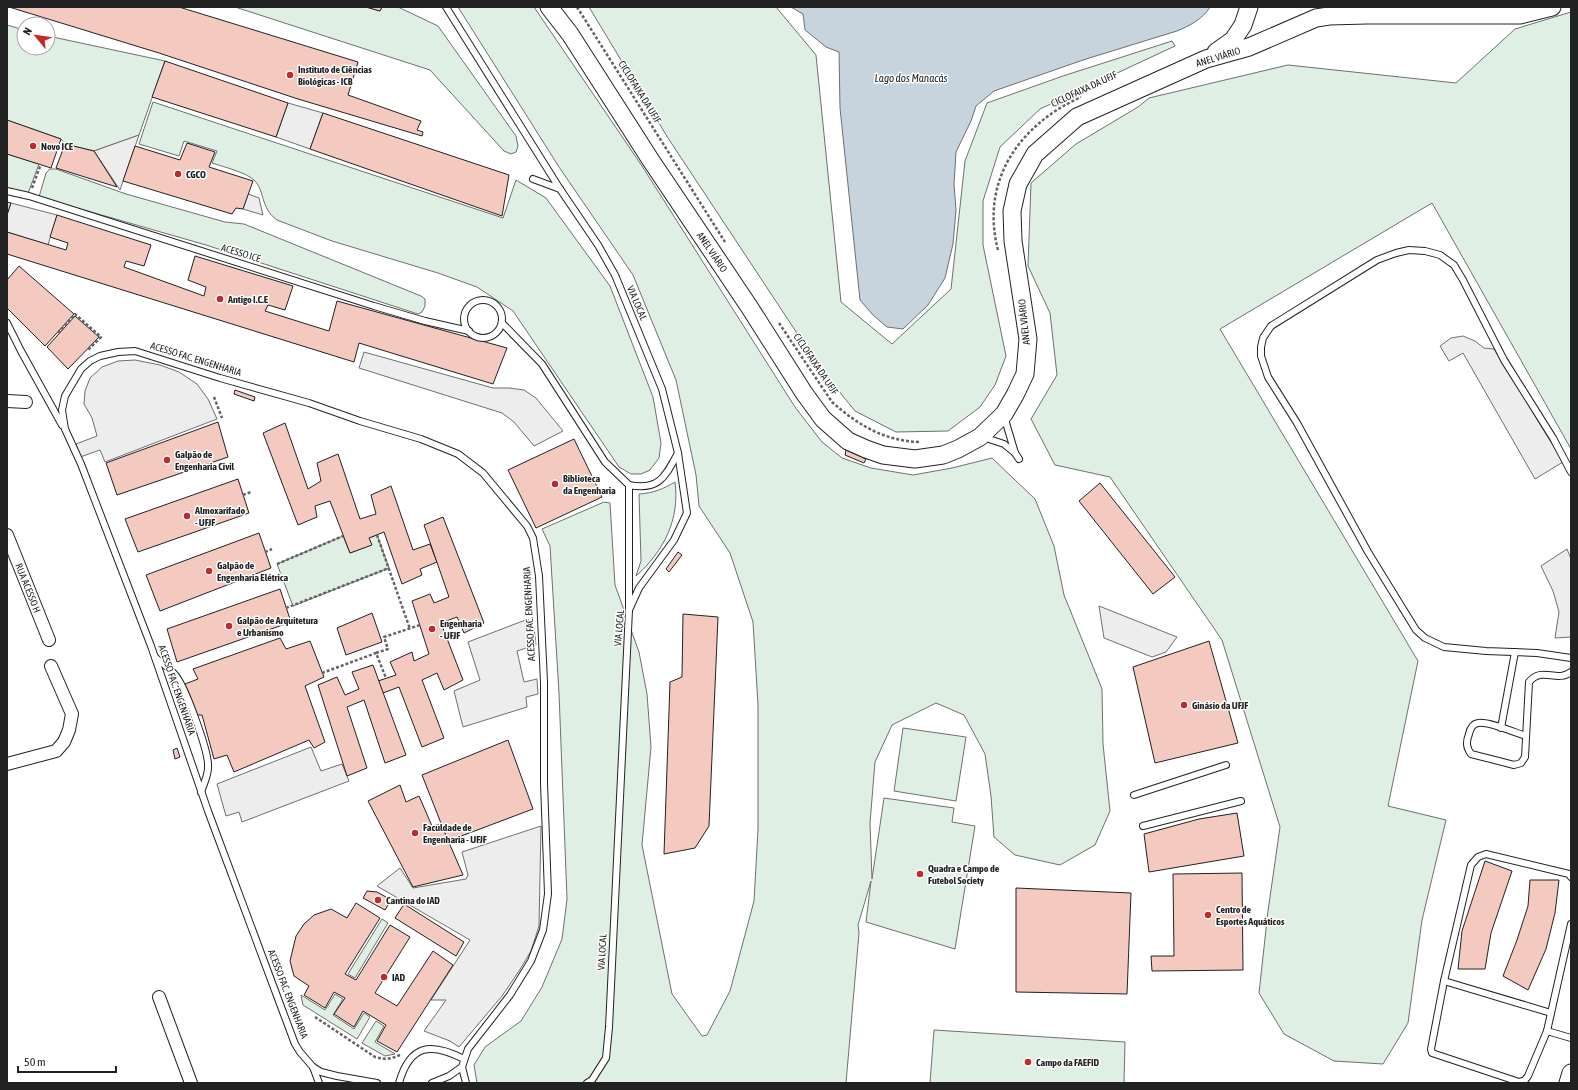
<svg xmlns="http://www.w3.org/2000/svg" width="1578" height="1090" font-family="'Asap Condensed',sans-serif">
	<style>
		.green { fill: #e0efe3; stroke: #6f6f6f }
		.parking { fill: #ededed; stroke: #6f6f6f }
		.water { fill: #c7d3dd; stroke: #6f6f6f }
		.building { fill: #f3c9c0; stroke: #222 }
		.lines { fill: none; stroke-linecap: round; stroke-linejoin: round }
		.lane-casing { stroke: #222; stroke-width: 8 }
		.street-casing { stroke: #222; stroke-width: 14 }
		.secondary-casing { stroke: #222; stroke-width: 19 }
		.path { stroke: #646464; stroke-width: 2.5; stroke-dasharray: 3 2; stroke-linecap: butt }
		.lane { stroke: #fff; stroke-width: 6 }
		.street { stroke: #fff; stroke-width: 12 }
		.secondary { stroke: #fff; stroke-width: 17 }
		.poi-dot { fill: #c62828; stroke: #fff; stroke-width: 1.5 }
		.labels { text-anchor: middle; dominant-baseline: central; stroke-width: 3; stroke-linejoin: round; paint-order: stroke }
		.street-label { font-size: 10px; fill: #222; stroke: #fff }
		.poi-label { font-size: 10px; font-weight: bold; fill: #222; stroke: #fff; text-anchor: start }
		.water-label { font-size: 11px; font-style: italic; fill: #222; stroke: #fff }
	</style>
	<rect width="100%" height="100%" fill="#fff"/>
	<g class="green">
		<polygon points="235,7 366,7 380,11 382,7 398,7 438,26 516,136 518,146 516,152 511,154 504,151 430,70"/>
		<polygon points="458,7 534,7 642,166 795,407 822,442 842,458 871,468 913,475 952,468 992,458 1035,499 1054,546 1064,595 1102,689 1103,744 1110,811 1095,845 1060,865 1015,855 994,837 991,796 985,754 964,715 936,703 892,725 875,762 870,823 872,879 884,798 954,808 952,822 975,826 955,949 866,922 871,881 858,925 859,933 846,1083 477,1083 474,1065 485,1047 521,1021 542,987 562,939 567,899 559,693 550,546 542,529 604,502 610,503 615,585 639,652 647,694 651,747 642,845 672,994 702,1036 707,1035 730,991 754,901 758,829 758,705 753,622 730,553 699,506 696,475 676,380 633,275 559,167"/>
		<polygon points="589,7 776,7 816,55 841,302 892,344 951,289 965,161 987,103 1063,76 1172,41 1175,46 1040,109 1000,147 983,201 983,245 1006,356 995,385 980,407 948,431 896,432 855,411 820,368 668,138"/>
		<polygon points="1571,12 1571,449 1432,203 1220,329 1418,661 1388,806 1446,820 1422,920 1408,1023 1383,1064 1334,1061 1284,1034 1259,993 1268,911 1280,827 1222,640 1110,477 1055,465 1031,419 1057,375 1050,313 1028,266 1031,183 1076,144 1138,107 1149,98 1288,65 1456,83 1515,29"/>
		<polygon points="7,25 24,30 24,48 48,48 48,36 165,61 139,135 94,151 65,144 61,139 7,120"/>
		<path d="M153 102 503 218 516 180 546 198 610 286 653 397 661 443 659 458 650 470 641 474H631L619 467 513 311 477 287 438 273 332 241 277 220C260 208 265 190 254 180 245 172 224 167 212 163L217 151 184 141 179 156 139 144Z"/>
		<polygon points="7,154 39,164 27,196 7,189"/>
		<polygon points="50,169 56,169 126,194 225,222 244,224 421,296 425,299 425,306 422,312 418,314 206,245 39,197 46,173"/>
		<path d="M675 482C680 519 664 551 636 576L641 561 639 494C654 493 663 489 675 482Z"/>
		<polygon points="377,535 389,568 293,606 277,564 343,536 350,553 371,545 369,538"/>
		<polygon points="903,728 966,737 956,801 894,791"/>
		<polygon points="382,919 388,923 355,978 348,974"/>
		<polygon points="335,994 343,999 333,1015 354,1029 364,1013 370,1017 357,1039 303,1005 301,995 325,1010"/>
		<polygon points="376,1021 384,1026 375,1042 395,1054 385,1056 362,1043"/>
		<polygon points="934,1030 1125,1042 1124,1083 930,1083"/>
	</g>
	<g class="parking">
		<polygon points="288,103 323,113 310,149 276,137"/>
		<polygon points="139,135 120,190 94,151"/>
		<polygon points="248,194 259,198 263,215 243,209"/>
		<polygon points="11,203 57,215 48,245 7,232 7,215"/>
		<polygon points="1463,336 1475,341 1484,348 1494,349 1563,462 1535,479 1463,353 1449,361 1440,346 1451,338"/>
		<polygon points="364,352 493,388 509,388 524,390 536,398 563,431 534,446 514,422 502,413 359,368"/>
		<polygon points="135,360 160,365 179,372 197,384 208,399 217,419 105,462 100,450 80,457 76,444 97,436 92,418 84,404 85,391 90,378 102,367 118,361"/>
		<polygon points="1567,549 1571,559 1571,637 1555,638 1559,612 1553,591 1541,566"/>
		<polygon points="1099,606 1177,637 1166,652 1152,657 1104,638"/>
		<polygon points="528,619 530,629 534,628 536,645 517,651 524,682 537,679 538,694 526,697 527,707 463,727 454,691 480,680 468,642"/>
		<polygon points="311,747 321,771 342,764 349,781 242,822 239,812 226,816 217,784"/>
		<polygon points="541,826 539,926 531,951 519,971 502,996 459,1047 450,1041 424,1031 446,1000 431,1000 470,940 377,886 400,868 413,888 466,879 468,875 462,852"/>
	</g>
	<path class="water" d="M791 7H1210C1203 19 1189 26 1177 31L1086 59 994 91 976 106 971 121 956 152 954 184 956 210 953 244 945 278 928 305 903 329 887 327 872 314 860 300 840 108 839 52 826 47 805 30 803 14Z"/>
	<g class="building">
		<polygon points="9,7 179,7 267,34 358,62 348,95 421,121 417,130 423,132 422,136 298,99 159,53"/>
		<polygon points="366,7 382,7 380,11"/>
		<polygon points="165,61 288,103 276,137 152,97"/>
		<polygon points="323,113 509,175 502,216 310,149"/>
		<polygon points="7,120 61,139 51,168 7,154"/>
		<polygon points="187,143 215,152 209,167 253,181 243,209 236,208 232,214 123,181 135,146 180,160"/>
		<polygon points="65,144 94,151 117,187 56,168"/>
		<polygon points="7,202 11,203 7,215"/>
		<polygon points="57,215 151,245 144,266 126,261 124,267 204,296 206,287 188,280 195,256 293,286 285,310 268,305 265,311 329,331 337,301 507,348 493,384 359,343 354,362 7,254 7,232 66,250 68,243 50,237"/>
		<polygon points="19,266 74,314 45,346 7,308 7,280"/>
		<polygon points="75,316 99,337 68,369 47,347"/>
		<polygon points="235,390 255,397 254,401 234,394"/>
		<polygon points="218,422 228,457 117,495 106,463"/>
		<polygon points="285,423 308,489 321,481 317,463 338,454 360,519 376,514 371,495 391,486 413,550 430,544 437,562 420,569 422,575 402,584 384,532 369,538 372,545 350,553 330,501 315,506 317,517 298,525 263,433"/>
		<polygon points="574,439 602,497 536,528 508,470"/>
		<polygon points="846,450 866,459 864,463 845,455"/>
		<polygon points="238,479 249,513 138,552 125,519"/>
		<polygon points="1100,483 1175,577 1153,594 1079,501"/>
		<polygon points="443,517 484,623 464,633 457,617 441,623 463,680 444,690 437,673 422,680 444,738 422,747 399,687 383,693 378,681 396,675 390,662 412,652 414,661 429,654 412,601 430,594 434,603 449,597 424,525"/>
		<polygon points="259,533 271,568 160,611 146,575"/>
		<polygon points="678,552 682,555 669,572 666,569"/>
		<polygon points="280,589 291,622 177,662 167,629"/>
		<polygon points="372,613 382,642 346,655 337,628"/>
		<polygon points="683,614 718,617 709,826 695,848 664,854 670,682 682,677"/>
		<polygon points="280,638 286,649 310,641 324,677 305,686 325,742 314,748 309,740 234,772 227,755 214,759 202,715 196,715 185,684 198,679 193,669"/>
		<polygon points="1209,641 1238,743 1155,763 1133,667"/>
		<polygon points="373,665 406,755 385,763 364,700 347,707 367,768 347,776 318,685 337,677 345,695 359,689 352,672"/>
		<polygon points="508,740 533,809 448,841 422,775"/>
		<polygon points="177,748 180,757 175,759 173,750"/>
		<polygon points="400,785 406,802 419,796 432,826 441,824 463,875 413,887 368,801"/>
		<polygon points="1237,813 1244,856 1149,872 1144,834 1199,819"/>
		<polygon points="1485,861 1512,871 1491,933 1485,969 1458,969 1462,931"/>
		<polygon points="1242,873 1243,970 1152,971 1151,956 1174,956 1173,874"/>
		<polygon points="1530,880 1559,880 1555,913 1546,949 1528,990 1503,976 1517,940 1528,906"/>
		<polygon points="1016,888 1131,893 1127,994 1016,992"/>
		<polygon points="367,891 377,892 386,897 390,902 385,910 363,898"/>
		<polygon points="356,903 380,918 345,974 356,980 390,925 410,937 375,993 397,1006 433,951 453,965 397,1052 377,1041 386,1025 363,1011 354,1027 334,1014 345,998 334,992 325,1008 304,995 309,986 294,976 290,961 296,936 304,924 314,915 331,909 347,918"/>
		<polygon points="404,904 464,942 456,956 395,918"/>
	</g>
	<g class="lines">
		<defs>
			<g id="lane">
				<polyline points="446,7 560,189 598,245 615,275 662,389 678,453 687,513 674,540 639,588 629,610"/>
				<polyline points="533,179 560,189"/>
				<polyline points="7,191 29,196 374,306 425,321 469,331"/>
				<circle cx="483" cy="319" r="19"/>
				<polyline points="7,323 21,351 62,425"/>
				<polyline points="502,323 542,364 605,462 629,485"/>
				<polyline points="1004,416 1015,453 1019,459"/>
				<polyline points="983,437 1004,444 1015,453"/>
				<polyline points="1571,472 1553,438 1504,360 1463,280 1454,265 1440,255 1425,251 1409,250 1396,253 1377,260 1271,326 1263,338 1261,347 1261,356 1268,377 1297,423 1368,552 1416,630 1425,638 1444,647 1486,651 1537,653 1571,658"/>
				<path d="M156 658C163 664 171 669 176 676 186 689 208 750 208 765 209 774 204 783 201 792"/>
				<polyline points="1501,728 1515,652"/>
				<path d="M1526 736C1516 733 1488 721 1478 723 1472 724 1470 729 1469 734 1466 742 1466 747 1471 754L1514 765 1521 763 1525 757 1529 682C1542 666 1556 683 1571 672"/>
				<polyline points="1134,795 1226,765"/>
				<polyline points="1143,826 1241,801"/>
				<polyline points="1571,877 1569,874 1486,854 1478,857 1471,865 1444,981 1431,1049 1432,1053 1519,1082 1525,1080 1528,1076 1547,1031 1571,924"/>
				<polyline points="1444,981 1551,1013"/>
				<polyline points="1547,1031 1571,1038"/>
				<polyline points="313,1067 319,1083"/>
				<polyline points="377,1083 337,1076 321,1072 313,1067 300,1052 295,1044 280,1004 208,811 151,646 81,464 65,429 62,410 65,396 81,369 90,361 100,356 118,352 135,351 220,378 309,403 360,421 421,439 458,454 483,473 527,526 533,538 539,576 544,682 544,783 548,894 543,930 531,961 510,995 468,1049 462,1067 466,1083"/>
				<path d="M399 1083C410 1044 431 1042 464 1059"/>
				<polyline points="432,1083 449,1076 462,1067"/>
				<path d="M587 1083 592 1080 606 1058 609 1027 629 610V485C659 491 665 477 678 453"/>
			</g>
			<g id="street">
				<polyline points="7,401 26,402"/>
				<polyline points="7,535 49,640"/>
				<polyline points="7,764 56,751 64,742 69,730 72,714 51,666"/>
				<polyline points="159,997 191,1083"/>
			</g>
			<g id="secondary">
				<polyline points="549,7 570,34 650,159 750,308 804,393 823,419 848,441 866,449 883,455 915,459 943,455 958,449 980,437 1004,414 1015,395 1025,374 1028,339 1013,241 1012,211 1018,184 1035,154 1077,117 1206,59 1249,47 1316,18 1329,16 1367,15 1520,15 1552,7"/>
				<polyline points="1216,52 1233,40 1243,25 1249,7"/>
				<polyline points="1568,1083 1571,1073"/>
			</g>
		</defs>
		<use href="#lane" class="lane-casing"/>
		<use href="#street" class="street-casing"/>
		<use href="#secondary" class="secondary-casing"/>
		<g class="path">
			<polyline points="577,7 725,242"/>
			<polyline points="32,188 41,164"/>
			<path d="M998 250C980 181 1019 125 1081 97"/>
			<path d="M779 323 832 402C858 425 884 441 920 442"/>
			<polyline points="58,331 59,332 75,314 101,337 87,351"/>
			<polyline points="214,397 222,418"/>
			<polyline points="243,495 251,492"/>
			<polyline points="377,535 410,629"/>
			<polyline points="265,552 272,549"/>
			<polyline points="277,564 343,536"/>
			<polyline points="286,608 389,568"/>
			<polyline points="376,653 388,649 384,637 420,625"/>
			<polyline points="322,673 376,653 386,678"/>
			<path d="M315 1017 375 1057C385 1060 392 1059 402 1054"/>
		</g>
		<use href="#lane" class="lane"/>
		<use href="#street" class="street"/>
		<use href="#secondary" class="secondary"/>
	</g>
	<g class="poi-dot">
		<circle cx="290" cy="75" r="4"/>
		<circle cx="33" cy="146" r="4"/>
		<circle cx="178" cy="174" r="4"/>
		<circle cx="220" cy="299" r="4"/>
		<circle cx="167" cy="460" r="4"/>
		<circle cx="555" cy="484" r="4"/>
		<circle cx="187" cy="516" r="4"/>
		<circle cx="209" cy="571" r="4"/>
		<circle cx="229" cy="626" r="4"/>
		<circle cx="432" cy="629" r="4"/>
		<circle cx="1184" cy="705" r="4"/>
		<circle cx="415" cy="833" r="4"/>
		<circle cx="920" cy="874" r="4"/>
		<circle cx="378" cy="900" r="4"/>
		<circle cx="1208" cy="915" r="4"/>
		<circle cx="384" cy="977" r="4"/>
		<circle cx="1028" cy="1062" r="4"/>
	</g>
	<g class="labels">
		<g class="street-label">
			<text transform="translate(1218 57) rotate(-17)">ANEL VIÁRIO</text>
			<text transform="translate(1084 89) rotate(-25)">CICLOFAIXA DA UFJF</text>
			<text transform="translate(640 92) rotate(58)">CICLOFAIXA DA UFJF</text>
			<text transform="translate(712 252) rotate(56)">ANEL VIÁRIO</text>
			<text transform="translate(241 253) rotate(17)">ACESSO ICE</text>
			<text transform="translate(637 303) rotate(67)">VIA LOCAL</text>
			<text transform="translate(1024 322) rotate(-96)">ANEL VIÁRIO</text>
			<text transform="translate(196 359) rotate(17)">ACESSO FAC. ENGENHARIA</text>
			<text transform="translate(816 364) rotate(56)">CICLOFAIXA DA UFJF</text>
			<text transform="translate(28 588) rotate(68)">RUA ACESSO H</text>
			<text transform="translate(529 614) rotate(-93)">ACESSO FAC. ENGENHARIA</text>
			<text transform="translate(619 628) rotate(-85)">VIA LOCAL</text>
			<text transform="translate(177 690) rotate(71)">ACESSO FAC. ENGENHARIA</text>
			<text transform="translate(602 952) rotate(-87)">VIA LOCAL</text>
			<text transform="translate(288 994) rotate(69)">ACESSO FAC. ENGENHARIA</text>
		</g>
		<g class="poi-label">
			<text x="298" y="69">Instituto de Ciências<tspan x="298" dy="12">Biológicas - ICB</tspan></text>
			<text x="41" y="146">Novo ICE</text>
			<text x="186" y="174">CGCO</text>
			<text x="228" y="299">Antigo I.C.E</text>
			<text x="175" y="454">Galpão de<tspan x="175" dy="12">Engenharia Civil</tspan></text>
			<text x="563" y="478">Biblioteca<tspan x="563" dy="12">da Engenharia</tspan></text>
			<text x="195" y="510">Almoxarifado<tspan x="195" dy="12">- UFJF</tspan></text>
			<text x="217" y="565">Galpão de<tspan x="217" dy="12">Engenharia Elétrica</tspan></text>
			<text x="237" y="620">Galpão de Arquitetura<tspan x="237" dy="12">e Urbanismo</tspan></text>
			<text x="440" y="623">Engenharia<tspan x="440" dy="12">- UFJF</tspan></text>
			<text x="1192" y="705">Ginásio da UFJF</text>
			<text x="423" y="827">Faculdade de<tspan x="423" dy="12">Engenharia - UFJF</tspan></text>
			<text x="928" y="868">Quadra e Campo de<tspan x="928" dy="12">Futebol Society</tspan></text>
			<text x="386" y="900">Cantina do IAD</text>
			<text x="1216" y="909">Centro de<tspan x="1216" dy="12">Esportes Aquáticos</tspan></text>
			<text x="392" y="977">IAD</text>
			<text x="1036" y="1062">Campo da FAEFID</text>
		</g>
		<g class="water-label">
			<text x="911" y="78">Lago dos Manacás</text>
		</g>
	</g>
	<rect width="1578" height="1090" fill="none" stroke="#222222" stroke-width="16"/>
	<g transform="translate(36 36) rotate(299)"><circle r="19" fill="#ffffff" stroke="#a7a7a7"/>
	<path d="M0-3L7 15L0 10L-7 15Z" fill="#c62828"/>
	<text y="-6" font-size="11" font-weight="bold" text-anchor="middle" fill="#222222">N</text>
	</g>
	<path d="M18 1066v6h98v-6" fill="none" stroke="#222222" stroke-width="2"/>
	<text x="24" y="1066" font-size="12" fill="#222222" stroke="#ffffff" stroke-width="3" paint-order="stroke">50 m</text>
</svg>
